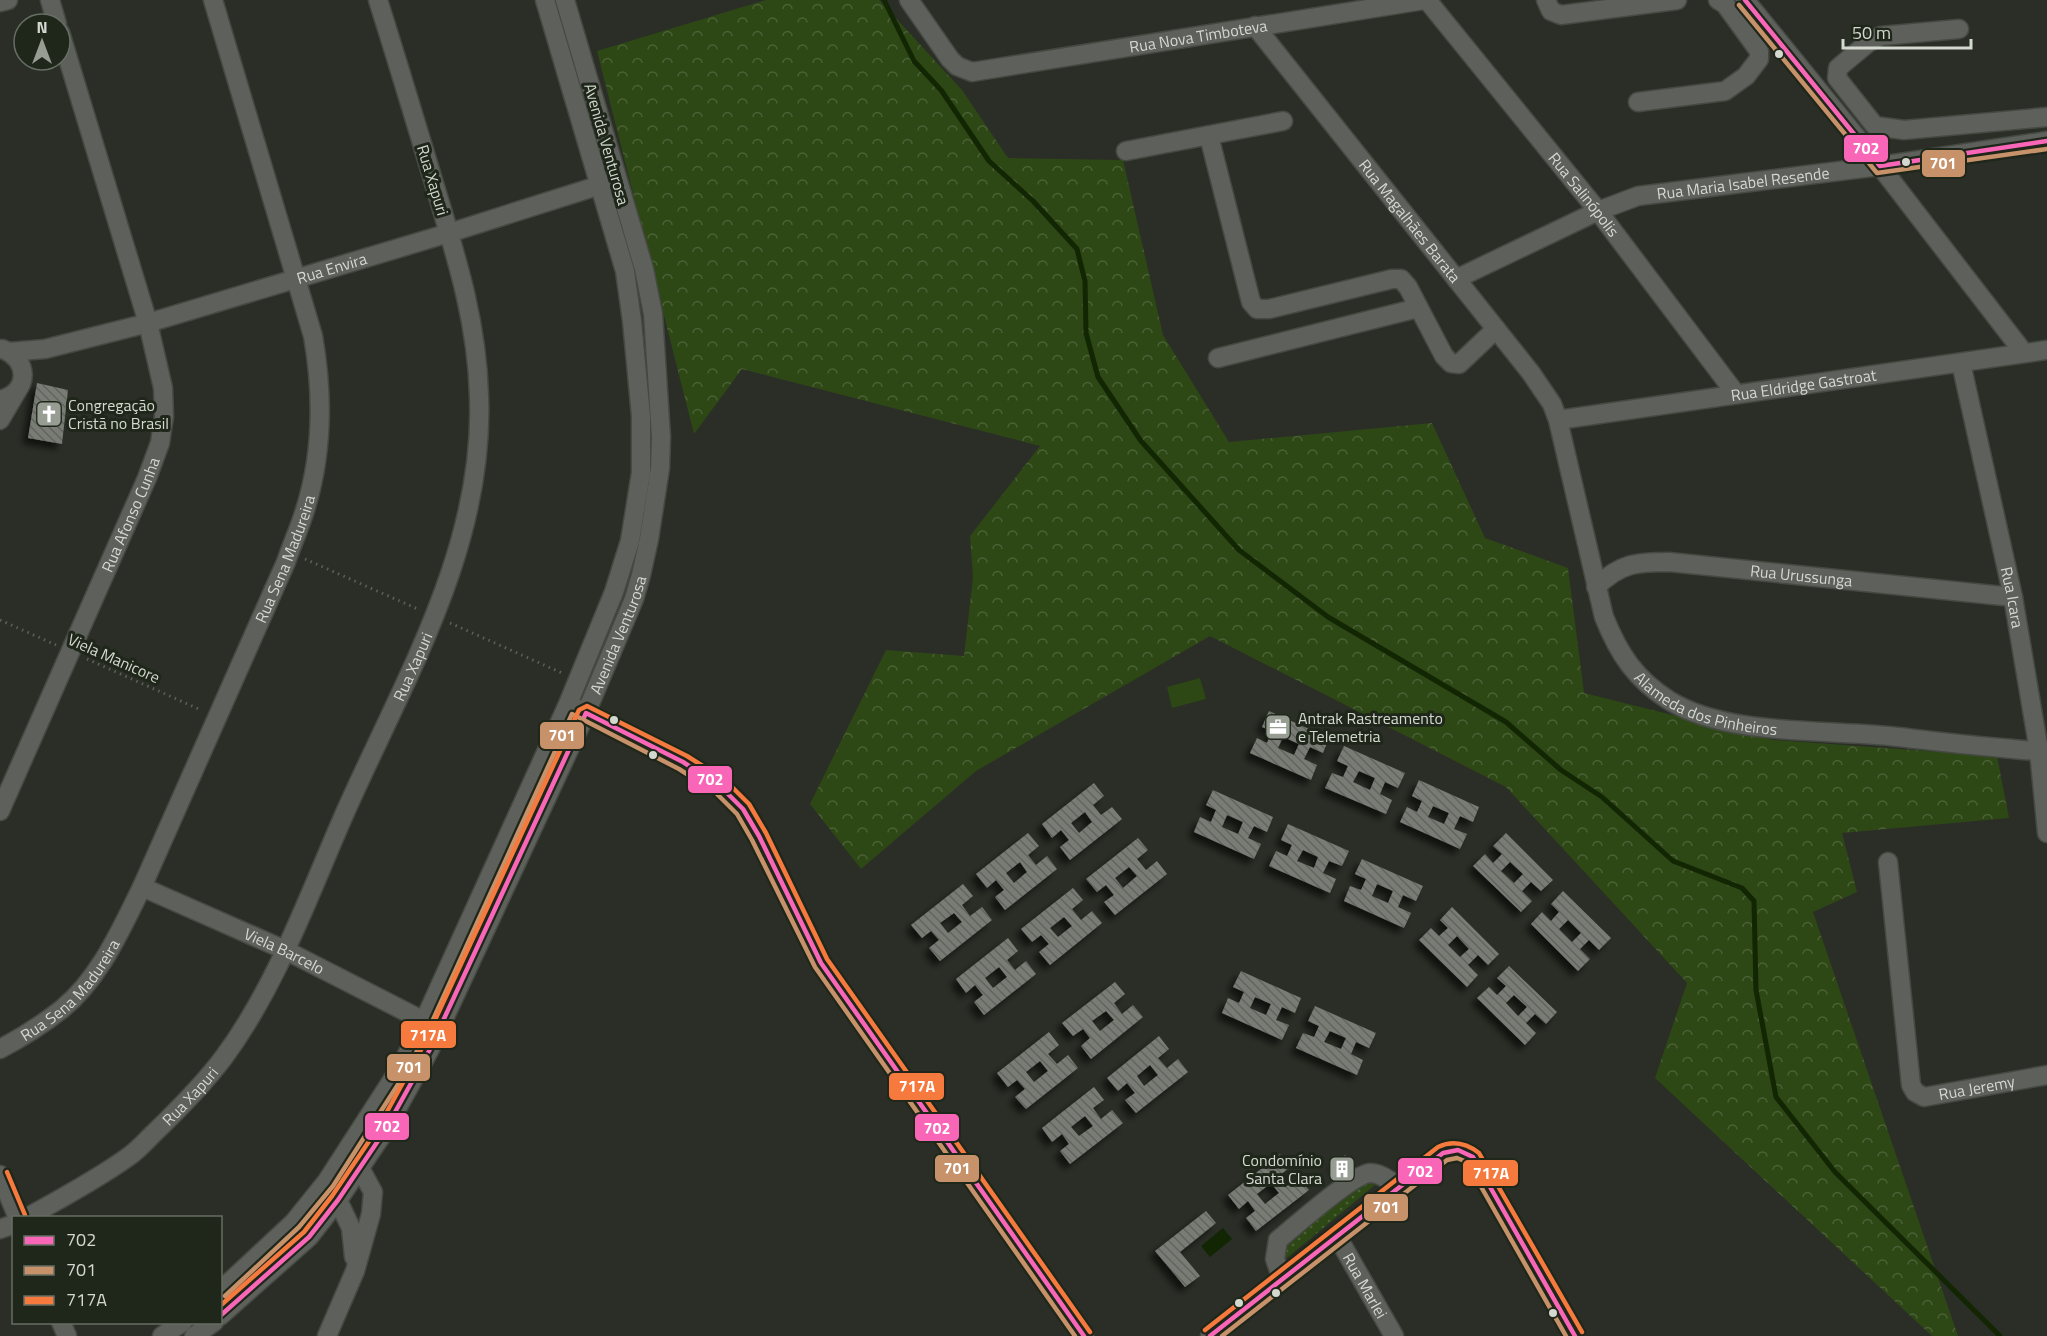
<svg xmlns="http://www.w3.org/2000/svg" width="2047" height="1336" font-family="'Titillium Web',sans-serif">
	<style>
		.grass { fill: url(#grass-dots) }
		.forest { fill: url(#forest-crowns) }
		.park { fill: #2d4715 }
		.water { fill: #122603 }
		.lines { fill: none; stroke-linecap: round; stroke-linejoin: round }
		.stream { stroke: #122603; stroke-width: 5 }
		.building { fill: url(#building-back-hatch); fill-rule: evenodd; filter: url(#shadow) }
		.minor-casing { stroke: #454942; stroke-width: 21 }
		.path { stroke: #5c5f5a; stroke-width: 3; stroke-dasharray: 1.5 4.5; stroke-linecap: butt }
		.minor { stroke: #5d605b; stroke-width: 18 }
		.bus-1-casing { stroke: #1f271a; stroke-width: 9 }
		.bus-2-casing { stroke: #1f271a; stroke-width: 9 }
		.bus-3-casing { stroke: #1f271a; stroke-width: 9 }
		.bus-1 { stroke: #fa66b7; stroke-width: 4.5 }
		.bus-2 { stroke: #c7916a; stroke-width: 4.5 }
		.bus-3 { stroke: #f6793e; stroke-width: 4.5 }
		.bus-dot { fill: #d4d9d0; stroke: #1f271a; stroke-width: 2 }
		.labels { text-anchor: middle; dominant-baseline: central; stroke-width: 6; stroke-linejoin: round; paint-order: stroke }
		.street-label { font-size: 16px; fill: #d4d9d0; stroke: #1f271a }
		.poi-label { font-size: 16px; fill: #d4d9d0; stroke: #1f271a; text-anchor: start }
		.line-badge { stroke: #1f271a; stroke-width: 2 }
		.badge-label { font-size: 16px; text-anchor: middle; font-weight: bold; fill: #fff }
	</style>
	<defs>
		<pattern id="grass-dots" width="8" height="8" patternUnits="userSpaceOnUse" patternTransform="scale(1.5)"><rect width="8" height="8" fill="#2d4715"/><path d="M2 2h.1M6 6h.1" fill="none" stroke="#4b6136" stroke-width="1.8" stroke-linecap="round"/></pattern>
		<pattern id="forest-crowns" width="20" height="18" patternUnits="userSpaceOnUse" patternTransform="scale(1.5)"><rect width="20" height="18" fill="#2d4715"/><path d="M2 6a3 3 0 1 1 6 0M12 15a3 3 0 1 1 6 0" fill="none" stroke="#4b6136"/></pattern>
		<pattern id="building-back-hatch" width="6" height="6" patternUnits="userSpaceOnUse" patternTransform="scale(1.5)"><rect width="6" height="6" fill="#787c75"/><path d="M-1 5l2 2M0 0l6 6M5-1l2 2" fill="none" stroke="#62645f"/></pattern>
		<filter id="shadow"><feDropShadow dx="-5.5" dy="5.5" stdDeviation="3" flood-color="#0009"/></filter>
	</defs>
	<rect width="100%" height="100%" fill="#2a2e26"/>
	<polygon class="grass" points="1362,1180 1380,1181 1282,1262 1285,1243"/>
	<polygon class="forest" points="766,0 879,0 962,90 1008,158 1123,160 1163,335 1229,442 1432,423 1485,538 1568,568 1584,693 1773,740 1997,756 2009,818 1842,833 1857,892 1813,912 1958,1336 1932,1336 1655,1078 1687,983 1506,787 1210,636 976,771 861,869 810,804 886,650 964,656 973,577 970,536 1040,446 742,369 694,434 597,51"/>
	<polygon class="park" points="1200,678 1206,699 1172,708 1167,687"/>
	<polygon class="water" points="1223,1228 1232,1239 1210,1257 1201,1246"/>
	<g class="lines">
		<polyline class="stream" points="884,0 914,61 941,90 989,161 1033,201 1077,249 1085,281 1086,333 1098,377 1141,441 1239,550 1328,617 1506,722 1561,770 1602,797 1673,861 1742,888 1754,901 1756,990 1776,1097 1835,1172 2000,1336"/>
	</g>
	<g class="building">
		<polygon points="37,383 68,390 62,444 28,438"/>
		<path d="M1269 711 1329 738 1323 753 1310 747 1304 759 1317 765 1311 780 1250 753 1257 738 1267 743 1272 731 1262 727ZM1283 737 1299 744 1294 755 1278 748Z"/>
		<path d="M1344 746 1405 773 1398 788 1385 782 1380 794 1392 800 1386 814 1325 788 1332 773 1343 777 1348 766 1337 761ZM1359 771 1375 778 1370 790 1353 782Z"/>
		<path d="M1419 780 1479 807 1473 822 1460 816 1454 829 1467 834 1460 849 1400 822 1407 807 1417 812 1422 801 1412 796ZM1433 806 1449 813 1444 824 1428 817Z"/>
		<path d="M1094 783 1104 796 1093 805 1101 815 1112 807 1122 819 1070 860 1060 847 1069 840 1061 830 1052 838 1042 824ZM1085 812 1092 822 1079 833 1071 823Z"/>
		<path d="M1213 790 1273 817 1267 832 1254 826 1248 838 1261 844 1254 859 1194 832 1200 817 1211 822 1216 810 1206 805ZM1227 815 1243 822 1238 834 1222 827Z"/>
		<path d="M1288 824 1349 851 1342 866 1329 861 1323 873 1336 879 1330 893 1269 866 1276 851 1287 856 1292 845 1281 840ZM1303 850 1318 857 1314 868 1297 861Z"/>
		<path d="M1028 833 1039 846 1028 855 1036 865 1047 856 1057 869 1005 910 995 897 1004 890 996 880 987 888 976 874ZM1020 862 1027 872 1014 883 1006 873Z"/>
		<path d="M1506 833 1553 880 1541 891 1531 882 1522 891 1532 901 1521 912 1473 866 1485 854 1493 863 1502 854 1493 846ZM1510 862 1523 874 1514 883 1501 871Z"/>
		<path d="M1138 838 1148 850 1137 859 1146 870 1157 861 1167 874 1115 915 1104 902 1114 895 1106 885 1097 892 1086 879ZM1129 867 1137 876 1123 888 1115 878Z"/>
		<path d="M1362 859 1423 886 1416 901 1403 895 1398 907 1411 913 1404 928 1344 901 1350 886 1361 890 1366 879 1355 874ZM1377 884 1393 891 1388 903 1372 896Z"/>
		<path d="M963 884 973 896 962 905 970 916 982 907 992 920 940 961 929 948 939 940 931 931 922 938 911 925ZM954 913 962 922 948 933 940 923Z"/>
		<path d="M1073 888 1083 900 1072 909 1081 920 1092 911 1102 923 1050 965 1039 952 1049 944 1041 935 1032 942 1021 929ZM1064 917 1072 926 1058 937 1050 928Z"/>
		<path d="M1563 891 1611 938 1599 950 1589 940 1580 949 1590 959 1578 971 1531 924 1542 912 1551 921 1559 912 1551 904ZM1568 920 1581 933 1572 942 1559 929Z"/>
		<path d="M1452 907 1499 954 1488 965 1478 955 1468 965 1478 975 1467 987 1419 940 1431 928 1439 936 1448 928 1440 920ZM1457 936 1469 949 1460 957 1448 945Z"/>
		<path d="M1008 938 1018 951 1007 960 1015 970 1026 961 1036 974 984 1015 974 1002 983 995 975 985 966 993 956 979ZM999 967 1007 977 993 988 985 978Z"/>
		<path d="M1509 966 1557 1012 1546 1024 1535 1014 1526 1023 1536 1033 1525 1045 1477 998 1489 987 1497 995 1506 986 1497 978ZM1514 995 1527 1007 1518 1016 1506 1003Z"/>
		<path d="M1241 971 1301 998 1295 1013 1282 1007 1276 1020 1289 1025 1282 1040 1222 1013 1228 998 1239 1003 1244 992 1233 987ZM1255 997 1271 1004 1266 1015 1250 1008Z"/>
		<path d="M1115 982 1125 994 1114 1003 1122 1014 1133 1005 1143 1017 1091 1059 1081 1046 1090 1038 1083 1029 1073 1036 1062 1023ZM1106 1011 1114 1020 1100 1031 1092 1021Z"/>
		<path d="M1315 1006 1376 1033 1369 1048 1356 1042 1351 1054 1363 1060 1357 1075 1296 1048 1303 1033 1314 1037 1319 1026 1308 1021ZM1330 1031 1346 1038 1341 1049 1324 1042Z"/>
		<path d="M1049 1032 1059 1045 1048 1054 1057 1064 1068 1055 1078 1068 1026 1109 1015 1097 1025 1089 1017 1080 1008 1087 997 1073ZM1040 1061 1048 1071 1034 1082 1026 1072Z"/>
		<path d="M1159 1036 1169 1049 1158 1058 1167 1068 1178 1059 1188 1072 1136 1113 1125 1100 1135 1093 1127 1083 1118 1091 1107 1078ZM1150 1065 1158 1075 1144 1086 1137 1076Z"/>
		<path d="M1094 1087 1104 1100 1093 1108 1101 1119 1112 1110 1123 1123 1070 1164 1060 1151 1069 1144 1062 1134 1052 1142 1042 1128ZM1085 1116 1093 1126 1079 1136 1071 1127Z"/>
		<path d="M1280 1154 1290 1167 1279 1176 1287 1186 1298 1178 1309 1190 1256 1231 1246 1218 1255 1211 1248 1201 1239 1209 1228 1195ZM1271 1183 1279 1193 1265 1204 1257 1194Z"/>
		<polygon points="1345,1155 1352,1164 1341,1174 1334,1164"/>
		<polygon points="1206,1211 1216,1223 1180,1252 1200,1276 1185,1287 1155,1251"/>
	</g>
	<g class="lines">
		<defs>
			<g id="minor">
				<polyline points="50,0 57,24"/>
				<path id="s1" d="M909 0 950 59 957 66 972 72 1424 0"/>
				<path id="s2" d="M1427 0 1598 211 1736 394"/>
				<polyline points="1546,0 1551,11 1561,15 1677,0"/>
				<polyline points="1745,0 1880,166 2024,353"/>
				<polyline points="0,2 8,0"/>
				<path id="s3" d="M1255 26 1531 373 1552 404 1558 420 1604 617C1619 654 1635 679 1670 701 1728 736 1822 729 1889 736 1926 740 1964 745 2002 748 2017 749 2032 752 2047 750"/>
				<polyline points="1959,29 1881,36 1869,42 1838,68 1837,78 1875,126 1904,130 2047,117"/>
				<polyline points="1638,102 1725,91 1746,76 1759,59 1759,51 1725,4 1718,0"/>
				<polyline points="1209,136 1251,302 1257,309 1269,309 1392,279 1401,279 1408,287 1444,356 1451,363 1459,364 1496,329"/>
				<polyline points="1126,151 1283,121"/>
				<path id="s4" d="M1456 279 1598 211 1638 196 1880 166 2047 141"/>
				<path id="s5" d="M9 352 45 349 148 323 449 233 610 182"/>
				<polyline points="1218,358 1418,308"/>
				<path id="s6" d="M1961 363 2013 597 2039 751 2047 833"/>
				<path d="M0 400C30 393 30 359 2 349"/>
				<polyline points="0,420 17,391"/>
				<path id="s7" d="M1558 420 2047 350"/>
				<path id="s8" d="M1596 587C1620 563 1637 562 1669 562L2013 597"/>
				<polyline points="576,708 683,762 720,786 743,809 759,836 821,963 1084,1336"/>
				<path id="s9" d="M0 811 147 478 160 443 164 416 163 388 148 323 60 32"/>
				<path id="s10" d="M1888 862 1911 1085 1915 1092 1924 1097 2047 1075"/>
				<path id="s11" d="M142 887 285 950 424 1021"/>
				<path id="s12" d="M0 1049C21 1038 43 1024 62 1009 100 978 121 929 142 887L286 562C292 544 300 527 305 510 323 453 323 393 313 336L213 0"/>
				<polyline points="0,1175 18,1218"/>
				<polyline points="333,1190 351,1228 354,1257"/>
				<path id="s13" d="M26 1218C60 1199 96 1180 128 1157 137 1151 145 1142 153 1134 178 1110 203 1085 224 1057 277 985 308 897 344 815 403 681 485 548 479 396 477 319 455 253 433 180 415 120 397 60 378 0"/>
				<polyline points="0,1229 14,1224"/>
				<path id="s14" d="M1337 1236 1394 1336"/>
				<path d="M1282 1279 1275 1259 1278 1240C1294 1227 1353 1174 1370 1173 1381 1173 1390 1181 1399 1187"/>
				<polyline points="220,1291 294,1222 327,1181 400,1068 424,1021 568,704 614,592 630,541 641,473 641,416 632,321 625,271 545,0"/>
				<path id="s15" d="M220 1316 309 1237 338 1200 384 1132 429 1051 586 713 634 599 641 575 649 539 660 468 661 437 653 314 644 269 565 0"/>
				<polyline points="61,1322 67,1336"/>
				<polyline points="162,1336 183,1322"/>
				<polyline points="194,1336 214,1322"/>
				<polyline points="327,1336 355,1271 371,1214 373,1192 360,1168 353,1164"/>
				<path d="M1210 1336 1443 1153C1454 1148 1463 1150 1473 1157L1575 1336"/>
			</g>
		</defs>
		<use href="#minor" class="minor-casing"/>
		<g class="path">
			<polyline points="305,559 420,610"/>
			<polyline points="0,620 56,645"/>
			<polyline points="450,623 562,673"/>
			<polyline points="87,659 201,710"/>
		</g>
		<use href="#minor" class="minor"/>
		<defs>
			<g id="bus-1">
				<polyline points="1745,0 1880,166 2047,141"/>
				<polyline points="220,1316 309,1237 338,1200 384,1132 429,1051 586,713 683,762 720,786 743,809 759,836 821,963 1084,1336"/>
				<polyline points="1210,1336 1443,1153 1458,1150 1473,1157 1575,1336"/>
			</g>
			<g id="bus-2">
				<polyline points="1739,5 1877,173 2047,149"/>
				<polyline points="225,1296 299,1227 333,1186 406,1072 431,1024 572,714 679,769 715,792 737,814 752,840 815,967 1075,1336"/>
				<polyline points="1222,1336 1447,1160 1457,1158 1467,1162 1566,1336"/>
			</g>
			<g id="bus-3">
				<polyline points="7,1172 25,1215"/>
				<polyline points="220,1306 304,1232 332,1196 378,1128 422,1048 579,710 587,706 687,756 725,780 749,804 766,833 827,959 1090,1332"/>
				<path d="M1205 1330 1438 1147C1453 1140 1466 1143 1479 1153L1582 1332"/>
			</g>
		</defs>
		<use href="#bus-1" class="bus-1-casing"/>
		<use href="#bus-2" class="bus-2-casing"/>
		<use href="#bus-3" class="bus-3-casing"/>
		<use href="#bus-1" class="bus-1"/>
		<use href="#bus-2" class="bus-2"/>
		<use href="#bus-3" class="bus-3"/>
	</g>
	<defs>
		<symbol id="church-square" viewBox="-11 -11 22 22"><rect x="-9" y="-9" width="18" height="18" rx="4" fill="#989d94" stroke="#1f271a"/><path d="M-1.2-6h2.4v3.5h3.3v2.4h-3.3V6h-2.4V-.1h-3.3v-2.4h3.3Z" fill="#fff"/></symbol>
		<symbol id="office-square" viewBox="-11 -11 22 22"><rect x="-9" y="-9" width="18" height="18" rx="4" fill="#989d94" stroke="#1f271a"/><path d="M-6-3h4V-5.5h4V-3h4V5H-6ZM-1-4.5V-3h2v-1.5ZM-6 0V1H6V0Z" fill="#fff"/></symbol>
		<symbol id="building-square" viewBox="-11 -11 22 22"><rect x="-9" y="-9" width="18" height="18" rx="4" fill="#989d94" stroke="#1f271a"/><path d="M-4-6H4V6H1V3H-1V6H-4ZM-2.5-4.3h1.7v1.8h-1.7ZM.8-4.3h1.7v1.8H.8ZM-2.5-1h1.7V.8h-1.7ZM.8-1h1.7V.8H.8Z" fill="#fff"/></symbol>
	</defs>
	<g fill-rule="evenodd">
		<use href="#church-square" x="34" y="399" width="30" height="30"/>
		<use href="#office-square" x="1263" y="712" width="30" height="30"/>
		<use href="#building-square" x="1327" y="1154" width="30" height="30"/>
	</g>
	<g class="bus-dot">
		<circle cx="1779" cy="54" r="5"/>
		<circle cx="1906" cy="162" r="5"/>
		<circle cx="614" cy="720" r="5"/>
		<circle cx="653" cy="755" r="5"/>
		<circle cx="1276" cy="1293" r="5"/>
		<circle cx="1239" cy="1303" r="5"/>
		<circle cx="1553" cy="1313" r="5"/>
	</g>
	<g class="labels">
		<g class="street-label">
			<text stroke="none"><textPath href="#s1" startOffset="327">Rua Nova Timboteva</textPath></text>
			<text transform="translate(607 144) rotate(74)">Avenida Venturosa</text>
			<text transform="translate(433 180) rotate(73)">Rua Xapuri</text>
			<text stroke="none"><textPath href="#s4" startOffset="306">Rua Maria Isabel Resende</textPath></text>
			<text stroke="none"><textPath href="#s2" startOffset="250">Rua Salinópolis</textPath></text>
			<text stroke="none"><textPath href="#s3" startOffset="249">Rua Magalhães Barata</textPath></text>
			<text stroke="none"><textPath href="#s5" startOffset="334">Rua Envira</textPath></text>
			<text stroke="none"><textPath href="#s7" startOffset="248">Rua Eldridge Gastroat</textPath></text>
			<text stroke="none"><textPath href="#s9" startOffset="324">Rua Afonso Cunha</textPath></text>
			<text stroke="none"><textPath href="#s12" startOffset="579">Rua Sena Madureira</textPath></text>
			<text stroke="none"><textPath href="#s8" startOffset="213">Rua Urussunga</textPath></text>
			<text stroke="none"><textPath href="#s6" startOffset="240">Rua Icara</textPath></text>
			<text stroke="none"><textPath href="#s15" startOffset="798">Avenida Venturosa</textPath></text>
			<text transform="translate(114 658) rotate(24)">Viela Manicore</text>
			<text stroke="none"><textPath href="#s13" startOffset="692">Rua Xapuri</textPath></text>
			<text stroke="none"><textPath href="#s3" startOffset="844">Alameda dos Pinheiros</textPath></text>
			<text stroke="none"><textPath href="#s11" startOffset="156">Viela Barcelo</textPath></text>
			<text stroke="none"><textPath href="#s12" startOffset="93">Rua Sena Madureira</textPath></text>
			<text stroke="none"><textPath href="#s10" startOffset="296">Rua Jeremy</textPath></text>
			<text stroke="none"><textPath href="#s13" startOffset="206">Rua Xapuri</textPath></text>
			<text stroke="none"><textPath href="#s14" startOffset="57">Rua Marlei</textPath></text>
		</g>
		<g class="poi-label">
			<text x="68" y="405">Congregação<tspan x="68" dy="18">Cristã no Brasil</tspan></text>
			<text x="1298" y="718">Antrak Rastreamento<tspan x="1298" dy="18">e Telemetria</tspan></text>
			<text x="1322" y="1160" text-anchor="end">Condomínio<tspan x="1322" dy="18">Santa Clara</tspan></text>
		</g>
	</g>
	<g class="line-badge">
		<rect x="1843" y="134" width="46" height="29" rx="6" fill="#fa66b7"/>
		<rect x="1921" y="149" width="45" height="29" rx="6" fill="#c7916a"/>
		<rect x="539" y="721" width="46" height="29" rx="6" fill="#c7916a"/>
		<rect x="687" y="765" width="46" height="29" rx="6" fill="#fa66b7"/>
		<rect x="400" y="1020" width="57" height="29" rx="6" fill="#f6793e"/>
		<rect x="386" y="1053" width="45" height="29" rx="6" fill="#c7916a"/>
		<rect x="888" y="1072" width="57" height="29" rx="6" fill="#f6793e"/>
		<rect x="364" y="1112" width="46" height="29" rx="6" fill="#fa66b7"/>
		<rect x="914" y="1113" width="46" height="29" rx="6" fill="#fa66b7"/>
		<rect x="934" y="1154" width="46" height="29" rx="6" fill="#c7916a"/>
		<rect x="1397" y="1157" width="46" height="28" rx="6" fill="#fa66b7"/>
		<rect x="1462" y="1159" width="57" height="28" rx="6" fill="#f6793e"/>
		<rect x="1363" y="1193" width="46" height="29" rx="6" fill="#c7916a"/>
	</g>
	<g class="badge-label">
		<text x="1866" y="154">702</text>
		<text x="1943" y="169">701</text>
		<text x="562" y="741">701</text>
		<text x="710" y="785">702</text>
		<text x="428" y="1041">717A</text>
		<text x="409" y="1073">701</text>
		<text x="917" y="1092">717A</text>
		<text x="387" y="1132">702</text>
		<text x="937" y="1134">702</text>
		<text x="957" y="1174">701</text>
		<text x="1420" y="1177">702</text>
		<text x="1491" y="1179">717A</text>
		<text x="1386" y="1213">701</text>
	</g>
	<rect x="12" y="1216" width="210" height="108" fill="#1f271a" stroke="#676e63" stroke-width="1.5"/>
	<rect x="24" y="1236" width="30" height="9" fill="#fa66b7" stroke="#676e63" stroke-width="1.5"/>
	<text x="66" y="1246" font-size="18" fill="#d4d9d0">702</text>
	<rect x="24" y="1266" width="30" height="9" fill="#c7916a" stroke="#676e63" stroke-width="1.5"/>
	<text x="66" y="1276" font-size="18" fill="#d4d9d0">701</text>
	<rect x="24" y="1296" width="30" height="9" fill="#f6793e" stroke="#676e63" stroke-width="1.5"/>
	<text x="66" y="1306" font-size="18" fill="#d4d9d0">717A</text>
	<g transform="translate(42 42)"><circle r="28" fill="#1f271a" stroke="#676e63" stroke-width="1.5"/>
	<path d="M0-4.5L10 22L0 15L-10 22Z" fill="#989d94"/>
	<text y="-9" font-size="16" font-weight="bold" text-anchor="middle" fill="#d4d9d0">N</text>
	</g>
	<path d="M1843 39v9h128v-9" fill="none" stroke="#d4d9d0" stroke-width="3"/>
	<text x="1852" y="39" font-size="18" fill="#d4d9d0" stroke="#1f271a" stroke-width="4.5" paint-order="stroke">50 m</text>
</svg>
